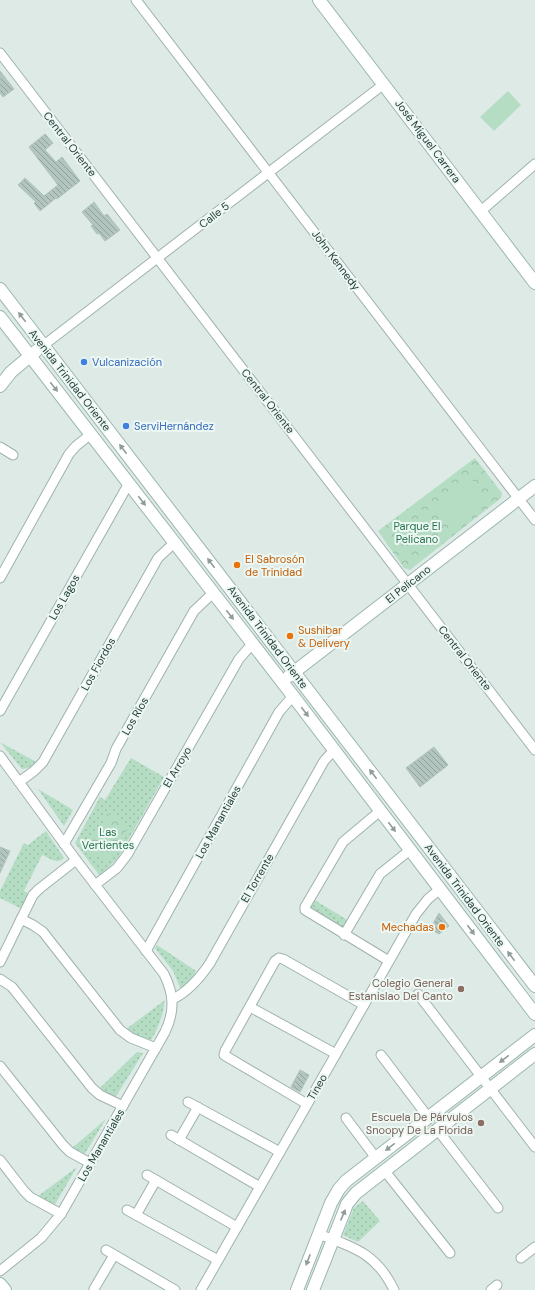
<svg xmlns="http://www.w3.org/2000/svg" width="535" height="1290" font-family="'DM Sans',sans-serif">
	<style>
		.grass { fill: url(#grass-dots) }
		.park { fill: url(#park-crowns) }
		.pitch { fill: #b4ddc4 }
		.building { fill: url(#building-back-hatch); stroke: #afc4be }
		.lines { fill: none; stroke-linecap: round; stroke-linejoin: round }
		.street-casing { stroke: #a0b2ae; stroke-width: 11 }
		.secondary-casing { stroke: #9bb6b0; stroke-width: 14 }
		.street { stroke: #fff; stroke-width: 9 }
		.secondary { stroke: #fff; stroke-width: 12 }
		.oneway { fill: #8e9c9a }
		.shop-dot { fill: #3f7fe0; stroke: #edf7f3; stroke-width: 1.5 }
		.food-dot { fill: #e8710a; stroke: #edf7f3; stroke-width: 1.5 }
		.education-dot { fill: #8d6e63; stroke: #edf7f3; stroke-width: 1.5 }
		.labels { text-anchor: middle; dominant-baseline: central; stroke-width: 4; stroke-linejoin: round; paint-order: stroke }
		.street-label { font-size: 11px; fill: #1e3a36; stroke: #edf7f3 }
		.shop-label { font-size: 11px; fill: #366cbe; stroke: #edf7f3; text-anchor: start }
		.park-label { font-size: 11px; fill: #26734d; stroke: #edf7f3 }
		.food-label { font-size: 11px; fill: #c56008; stroke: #edf7f3; text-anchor: start }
		.education-label { font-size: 11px; fill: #785e54; stroke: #edf7f3; text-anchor: end }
	</style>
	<defs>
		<pattern id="grass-dots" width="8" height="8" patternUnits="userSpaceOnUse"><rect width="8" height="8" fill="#b4ddc4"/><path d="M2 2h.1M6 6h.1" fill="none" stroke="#9abea9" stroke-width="1.8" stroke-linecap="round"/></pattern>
		<pattern id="park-crowns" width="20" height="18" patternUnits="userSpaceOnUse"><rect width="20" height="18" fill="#b4ddc4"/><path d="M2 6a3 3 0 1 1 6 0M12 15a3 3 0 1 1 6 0" fill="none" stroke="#9abea9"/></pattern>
		<pattern id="building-back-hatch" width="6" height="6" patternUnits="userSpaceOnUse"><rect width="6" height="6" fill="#b2c5bf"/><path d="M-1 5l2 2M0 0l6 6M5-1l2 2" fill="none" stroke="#90a19c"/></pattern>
	</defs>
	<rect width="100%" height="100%" fill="#ddeae6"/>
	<g class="grass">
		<polygon points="0,742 36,762 28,768 22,769"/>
		<polygon points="131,758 164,777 118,858 100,876 75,843 100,797 105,800"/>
		<polygon points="38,789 73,810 64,826"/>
		<path d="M46 831 64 858C57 865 50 858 42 855L24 891 29 894 22 909 0 898V891L24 843 28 845Z"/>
		<polygon points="313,899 349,921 344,929 309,907"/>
		<polygon points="157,945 196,971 191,982 182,992 173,971 155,948"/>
		<path d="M165 1000C163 1015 159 1027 151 1040L137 1036 125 1030Z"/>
		<polygon points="137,1052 143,1053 115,1098 99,1089"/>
		<polygon points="106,1119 84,1155 71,1149"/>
		<polygon points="77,1167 54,1206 37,1197"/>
		<polygon points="363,1201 380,1221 358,1242 343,1235 354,1208"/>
	</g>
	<g class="park">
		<polygon points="475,458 502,493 501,498 410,570 404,568 378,531"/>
		<polygon points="108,813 129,825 108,863 86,850"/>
	</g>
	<g class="pitch">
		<polygon points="508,91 521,105 494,131 480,117"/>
		<polygon points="470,477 487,499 451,528 434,506"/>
	</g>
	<g class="building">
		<polygon points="0,71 14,89 3,97 0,93"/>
		<polygon points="45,134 53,143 45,150 56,162 62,157 80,181 57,199 56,198 40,211 34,203 36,202 18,185 25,178 44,196 58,185 29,147"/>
		<polygon points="94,202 104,216 107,214 120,230 105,241 99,233 97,234 91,226 93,225 82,212"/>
		<polygon points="434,747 448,765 420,787 406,768"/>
		<polygon points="0,847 10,851 0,873"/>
		<polygon points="439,913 449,926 439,934 430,929"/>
		<polygon points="300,1070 309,1075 300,1092 291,1087"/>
	</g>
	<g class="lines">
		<defs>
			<g id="street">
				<polyline points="136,0 535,520"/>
				<polyline points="0,53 535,750"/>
				<polyline points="481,211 535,164"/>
				<polyline points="44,345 384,84"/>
				<polyline points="0,447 13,455"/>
				<polyline points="0,578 69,454 76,446 91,434"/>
				<polyline points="0,711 129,483"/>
				<path d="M0 756 76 860 164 974C174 994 175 1011 165 1032L61 1214 41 1238 0 1271"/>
				<polyline points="19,782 34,771 43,762 158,558 174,543"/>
				<polyline points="380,811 343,842 305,907 305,910 389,961"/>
				<polyline points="64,844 111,763 116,749 194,611 213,593"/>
				<polyline points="95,885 117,868 127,855 239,659 252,644"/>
				<polyline points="21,919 33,925 43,932 120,1030 131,1038 156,1048"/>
				<polyline points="344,935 380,874 410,850"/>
				<polyline points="146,951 279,712 293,696"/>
				<polyline points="0,962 33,895 39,889 76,860"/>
				<polyline points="0,979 12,987 92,1088 100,1095 123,1106"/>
				<polyline points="418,994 535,1147"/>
				<path d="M173 999C189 991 200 978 210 963L324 761 334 750"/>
				<polyline points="250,1007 336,1054"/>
				<polyline points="381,1055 428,1117"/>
				<polyline points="0,1066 63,1145 70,1152 90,1163"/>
				<polyline points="188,1102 280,1152"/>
				<polyline points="307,1104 224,1055 225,1051 275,961 279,958 283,959 364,1005"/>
				<polyline points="346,1118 376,1158"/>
				<polyline points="437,1129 498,1208"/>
				<polyline points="171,1135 260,1187"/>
				<polyline points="179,1140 198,1107"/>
				<polyline points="0,1160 24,1191 30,1197 61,1214"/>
				<polyline points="384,1170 450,1253"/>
				<polyline points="147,1175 237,1227"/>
				<polyline points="127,1210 218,1260"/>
				<polyline points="136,1215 156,1180"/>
				<path d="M318 1234C354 1247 377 1254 394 1290"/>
				<polyline points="106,1250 175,1290"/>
				<polyline points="521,1258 535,1247"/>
				<polyline points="94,1289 114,1255"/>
				<polyline points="201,1290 416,914 428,899 440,889"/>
				<polyline points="491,1290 497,1285"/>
			</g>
			<g id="secondary">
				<polyline points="319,0 535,283"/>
				<polyline points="0,289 535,986"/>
				<polyline points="0,317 293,696 535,1014"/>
				<polyline points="0,386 11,372 36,351"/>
				<polyline points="289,676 535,486"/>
				<polyline points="0,1284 5,1290"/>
				<polyline points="297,1290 331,1203 339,1189 346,1181 535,1035"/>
				<polyline points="313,1290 344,1212 347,1204 356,1193 535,1054"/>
			</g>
		</defs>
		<use href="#street" class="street-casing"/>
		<use href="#secondary" class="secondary-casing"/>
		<use href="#street" class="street"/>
		<use href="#secondary" class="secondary"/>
	</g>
	<defs><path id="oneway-solid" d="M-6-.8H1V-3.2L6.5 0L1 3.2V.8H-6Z"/></defs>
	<g class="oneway">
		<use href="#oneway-solid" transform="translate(22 317) rotate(-127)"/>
		<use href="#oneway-solid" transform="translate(54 387) rotate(52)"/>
		<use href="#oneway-solid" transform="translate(123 449) rotate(-127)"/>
		<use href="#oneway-solid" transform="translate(142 501) rotate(52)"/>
		<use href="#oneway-solid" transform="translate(211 563) rotate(-127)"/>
		<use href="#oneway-solid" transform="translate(230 615) rotate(52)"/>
		<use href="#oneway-solid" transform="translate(305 712) rotate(53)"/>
		<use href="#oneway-solid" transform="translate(373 774) rotate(-127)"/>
		<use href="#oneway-solid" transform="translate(392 827) rotate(53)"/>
		<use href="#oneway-solid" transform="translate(471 930) rotate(53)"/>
		<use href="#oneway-solid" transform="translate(511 956) rotate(-127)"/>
		<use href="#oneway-solid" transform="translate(504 1059) rotate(143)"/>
		<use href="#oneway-solid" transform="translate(390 1147) rotate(142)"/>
		<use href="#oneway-solid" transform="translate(343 1215) rotate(-67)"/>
		<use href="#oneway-solid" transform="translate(308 1260) rotate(111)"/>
	</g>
	<g class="shop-dot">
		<circle cx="84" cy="362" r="4"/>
		<circle cx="126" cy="426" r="4"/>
	</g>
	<g class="food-dot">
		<circle cx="237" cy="565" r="4"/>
		<circle cx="290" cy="636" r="4"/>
		<circle cx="442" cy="927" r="4"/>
	</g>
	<g class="education-dot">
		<circle cx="461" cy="989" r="4"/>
		<circle cx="481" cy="1123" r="4"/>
	</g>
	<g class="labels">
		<g class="street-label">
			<text transform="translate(428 141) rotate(53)">José Miguel Carrera</text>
			<text transform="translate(70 144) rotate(52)">Central Oriente</text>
			<text transform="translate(214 215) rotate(-38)">Calle 5</text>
			<text transform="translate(336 260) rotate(53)">John Kennedy</text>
			<text transform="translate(70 380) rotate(52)">Avenida Trinidad Oriente</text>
			<text transform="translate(268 401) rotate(52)">Central Oriente</text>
			<text transform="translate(408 584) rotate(-38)">El Pelícano</text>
			<text transform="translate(64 597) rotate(-60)">Los Lagos</text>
			<text transform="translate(268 637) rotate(53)">Avenida Trinidad Oriente</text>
			<text transform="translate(465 658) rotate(52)">Central Oriente</text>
			<text transform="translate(98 664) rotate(-61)">Los Fiordos</text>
			<text transform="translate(135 716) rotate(-60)">Los Ríos</text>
			<text transform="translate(177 767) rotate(-60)">El Arroyo</text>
			<text transform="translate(218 822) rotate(-61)">Los Manantiales</text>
			<text transform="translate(257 878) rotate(-60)">El Torrente</text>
			<text transform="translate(465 895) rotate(53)">Avenida Trinidad Oriente</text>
			<text transform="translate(317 1087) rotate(-60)">Tineo</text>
			<text transform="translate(101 1145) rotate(-60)">Los Manantiales</text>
		</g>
		<g class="shop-label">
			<text x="92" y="362">Vulcanización</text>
			<text x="134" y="426">ServiHernández</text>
		</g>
		<g class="park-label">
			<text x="417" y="526">Parque El<tspan x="417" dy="13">Pelicano</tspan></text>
			<text x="108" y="832">Las<tspan x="108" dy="13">Vertientes</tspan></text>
		</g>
		<g class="food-label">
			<text x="245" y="559">El Sabrosón<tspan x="245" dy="13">de Trinidad</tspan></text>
			<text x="298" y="630">Sushibar<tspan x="298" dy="13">&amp; Delivery</tspan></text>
			<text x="434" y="927" text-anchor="end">Mechadas</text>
		</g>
		<g class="education-label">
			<text x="453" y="983">Colegio General<tspan x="453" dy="13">Estanislao Del Canto</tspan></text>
			<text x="473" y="1117">Escuela De Párvulos<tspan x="473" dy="13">Snoopy De La Florida</tspan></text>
		</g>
	</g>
</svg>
